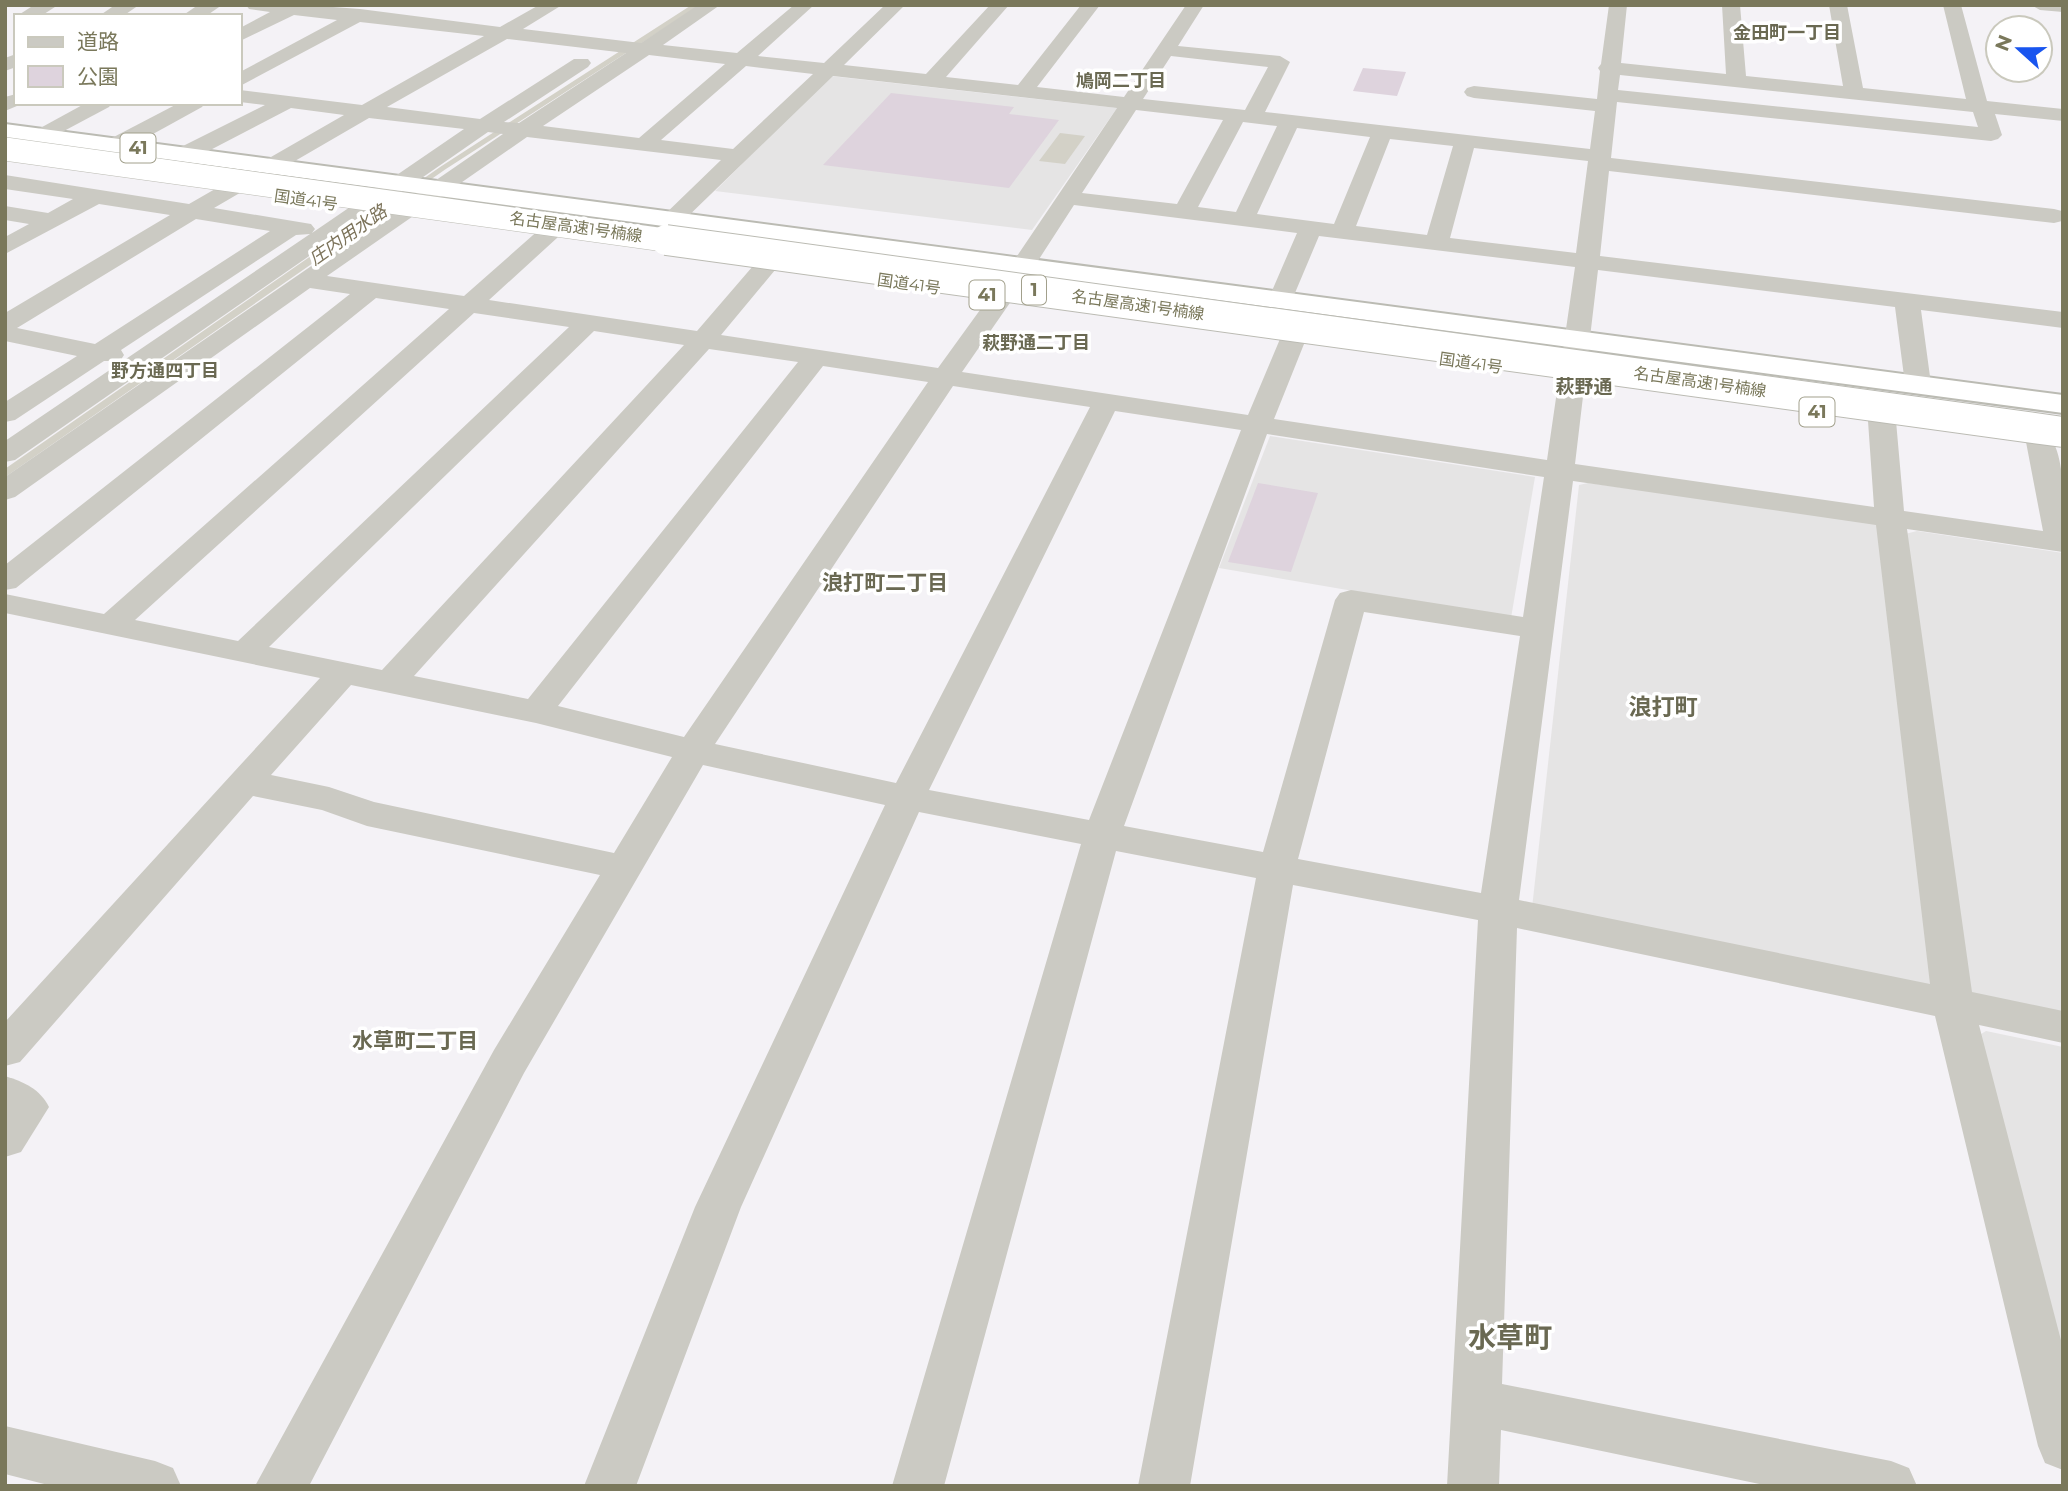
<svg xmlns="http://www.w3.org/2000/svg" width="2068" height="1491" font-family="Montserrat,'Noto Sans JP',sans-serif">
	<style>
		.built { fill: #e5e4e4 }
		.green { fill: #ded3dd }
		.water { fill: #d3d1c7 }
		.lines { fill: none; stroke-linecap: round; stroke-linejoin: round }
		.stream-far1 { stroke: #d3d1c7; stroke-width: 5 }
		.stream { stroke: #d3d1c7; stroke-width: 7 }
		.highway-casing { stroke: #bbbbb3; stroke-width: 4 }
		.minor { fill: #cbcac3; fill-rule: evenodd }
		.highway { fill: #fff; fill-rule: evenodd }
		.highway-bridge-far1-casing { stroke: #bbbbb3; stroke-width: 24; stroke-linecap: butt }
		.highway-bridge-casing { stroke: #bbbbb3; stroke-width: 32; stroke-linecap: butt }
		.highway-bridge-far1 { stroke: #fff; stroke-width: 23 }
		.highway-bridge { stroke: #fff; stroke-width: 30 }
		.labels { text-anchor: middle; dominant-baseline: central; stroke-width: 7; stroke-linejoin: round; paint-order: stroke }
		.far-street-label { font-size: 16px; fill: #7a785b; stroke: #fff }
		.far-neighbourhood-label { font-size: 18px; font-weight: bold; fill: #6a6952; stroke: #fff }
		.shield { fill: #fff; stroke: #a2a08c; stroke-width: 2 }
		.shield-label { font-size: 18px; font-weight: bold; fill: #7a785b }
		.far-water-label { font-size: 18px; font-style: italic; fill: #7c735a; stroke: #fff }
		.far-quarter-label { font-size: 19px; font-weight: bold; fill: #6a6952; stroke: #fff }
		.neighbourhood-label { font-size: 21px; font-weight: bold; fill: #6a6952; stroke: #fff }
		.quarter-label { font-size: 23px; font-weight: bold; fill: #6a6952; stroke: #fff }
		.near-quarter-label { font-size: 28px; font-weight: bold; fill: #6a6952; stroke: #fff }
	</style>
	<rect width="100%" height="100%" fill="#f4f2f6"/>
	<g class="built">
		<polygon points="830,76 1117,108 1032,230 715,191"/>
		<polygon points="1270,436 1535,477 1511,618 1219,568"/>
		<polygon points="1588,483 1877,522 1937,992 1531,917 1579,485"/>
		<polygon points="1917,531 2063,553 2063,1018 1976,1000 1964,989 1905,534"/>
		<polygon points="1986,1031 2063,1047 2063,1381 1973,1039"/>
	</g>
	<g class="green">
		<polygon points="1363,68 1406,72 1397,96 1353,91"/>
		<polygon points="891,93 1014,107 1009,114 1059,120 1009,188 823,165"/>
		<polygon points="1258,483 1318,493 1291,572 1228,562"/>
	</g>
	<polygon class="water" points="1060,133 1085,136 1065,164 1039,161"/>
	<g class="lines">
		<polyline class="stream-far1" points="337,242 443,168 696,5"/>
		<polyline class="stream" points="5,473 340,240"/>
		<defs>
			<polygon id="highway" points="5,124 2063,395 2063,413 5,138"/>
		</defs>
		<use href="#highway" class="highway-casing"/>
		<g class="minor">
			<polygon points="34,5 58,5 41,16 17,16"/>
			<polygon points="115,5 139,5 123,16 99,16"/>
			<polygon points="198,5 222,5 206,16 182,16"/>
			<path d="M246 5H306L360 9 500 27 539 5H562L523 29 641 43 698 5H720L663 45 737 53 794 5H814L758 56 824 63 885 5H905L844 65 926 74 990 5H1009L946 77 1018 85 1081 5H1100L1037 87 1124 97 1186 5H1204L1178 46 1280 56 1290 62 1265 112 1590 149 1595 111 1474 98 1467 96 1464 92 1467 88 1474 86 1597 99 1600 71 1598 68 1601 64 1609 5H1627L1621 63 1726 74 1722 5H1740L1746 76 1843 86 1829 5H1847L1863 88 1966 99 1943 5H1961L1987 101 2063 109V121L1995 114 2002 135 1998 139 1991 141 1617 102 1611 158 2054 209 2062 211V221L2054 223 1609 171 1600 256 2063 312V328L1921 310 1931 384 1927 390 1918 392 1909 390 1905 384 1895 307 1598 270 1575 464 1874 507 1868 421 1872 415 1882 413 1892 415 1896 421 1904 511 2043 531 2026 442 2030 436 2040 434 2050 436C2068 463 2063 520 2063 552L1907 529 1972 992 2063 1011V1043L1979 1025 2063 1348V1470L2045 1463 2038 1446 1935 1016 1517 928 1502 1384 1891 1461 1909 1468 1917 1486H1769L1501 1430 1499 1486H1447L1478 920 1293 885 1190 1486H1138L1256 878 1116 851 944 1486H892L1081 844 919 812 741 1207 636 1486H584L695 1207 885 805 703 765 524 1073 309 1486H255L494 1050 600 875 367 826 322 810 253 796 20 1062 5 1066V1022L320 678 5 613V594L104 614 449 309 376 298 16 588 5 590V565L350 294 310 288 15 497 5 500V477L503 134 488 132 15 460 5 462V441L310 234 296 235 121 350 124 355 120 361H104L15 420 5 422V402L77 356 5 341V313L170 215 99 204 5 254V237L29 224 5 220V206L48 213 73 199 5 189V175L189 204 344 115 291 108 193 159H177L174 154 177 149 265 105 240 102V90L362 105 484 36 360 22 240 86V72L337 20 294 15 240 41V28L270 12 249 9ZM507 39 626 53 519 123 504 122 588 67 591 63 588 59H574L480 119 387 107ZM649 55 725 64 639 138 543 126ZM1171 56 1268 67 1245 110 1143 99ZM746 66 813 74 733 149 661 140ZM1620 75 1973 112 1978 127 1618 90ZM833 76 1117 108 1011 265 1014 270 1023 272 1032 270 1074 205 1297 233 1268 300 1271 305 1280 307 1289 305 1292 300 1319 236 1575 267 1547 460 1274 419 1306 339 1302 334 1293 331 1284 334 1280 339 1248 415 962 372 1014 297 1011 292 1002 290 993 292 938 368 721 335 780 264 777 259 768 257 759 259 697 331 489 300 557 238 561 233 557 228H541L464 296 327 276 527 137 721 160 660 219 664 224H680ZM1136 110 1223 120 1177 204 1082 193ZM369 118 464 129 312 233 315 229 311 224 214 208ZM1243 122 1277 126 1236 212 1198 207ZM1297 128 1370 137 1334 224 1257 214ZM1390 139 1453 146 1427 235 1356 226ZM1474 148 1588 161 1576 253 1450 238ZM196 219 270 231 95 344 17 328ZM474 313 569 327 238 641 135 620ZM594 331 684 345 382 670 269 647ZM709 349 798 362 528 699 414 676ZM823 366 928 382 684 737 558 706ZM953 386 1090 407 896 783 715 744ZM1115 411 1241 430 1089 820 929 790ZM1267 434 1544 477 1523 617 1351 590 1340 593 1335 600 1263 852 1124 826ZM1573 481 1876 525 1930 984 1519 900ZM1364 612 1520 636 1481 893 1298 859ZM351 685 536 723 672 757 614 853 374 802 329 787 271 775Z"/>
			<polygon points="2031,5 2063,5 2063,12 2040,10"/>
			<polygon points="16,54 16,67 5,71 5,58"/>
			<polygon points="16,94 16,103 24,103 5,111 5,97"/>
			<polygon points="86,103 112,103 109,107 47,140 33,140 29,136 33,132"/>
			<polygon points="179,103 205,103 202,107 124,150 108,150 105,145 108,140"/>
			<path d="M5 1076C24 1082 40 1089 49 1107L21 1152 5 1157Z"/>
			<polygon points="5,1426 155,1461 173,1468 181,1486 52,1486 5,1474"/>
		</g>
		<use href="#highway" class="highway"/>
		<defs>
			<polyline id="highway-bridge-far1" points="5,149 679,242"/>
			<polyline id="highway-bridge" points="666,240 2063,432"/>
		</defs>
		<use href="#highway-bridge-far1" class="highway-bridge-far1-casing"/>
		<use href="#highway-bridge" class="highway-bridge-casing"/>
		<use href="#highway-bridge-far1" class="highway-bridge-far1"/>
		<use href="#highway-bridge" class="highway-bridge"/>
	</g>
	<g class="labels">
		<g class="far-street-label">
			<text transform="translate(306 200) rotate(8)">国道41号</text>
			<text transform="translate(576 227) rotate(8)">名古屋高速1号楠線</text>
			<text transform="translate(909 284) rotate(8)">国道41号</text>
			<text transform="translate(1138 305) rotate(8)">名古屋高速1号楠線</text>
			<text transform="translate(1471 363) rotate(8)">国道41号</text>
			<text transform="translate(1700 382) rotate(8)">名古屋高速1号楠線</text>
		</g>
		<g class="far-neighbourhood-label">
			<text x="1787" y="33">金田町一丁目</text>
			<text x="1121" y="81">鳩岡二丁目</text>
			<text x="1036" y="343">萩野通二丁目</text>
			<text x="165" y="371">野方通四丁目</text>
		</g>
		<g class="shield">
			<rect x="120.5" y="133.5" width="35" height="29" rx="5"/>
			<rect x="1022" y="275.5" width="24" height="29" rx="5"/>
			<rect x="969.5" y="280.5" width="35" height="29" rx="5"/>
			<rect x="1799.5" y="397.5" width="35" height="29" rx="5"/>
		</g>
		<g class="shield-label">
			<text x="138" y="148">41</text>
			<text x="1034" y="290">1</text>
			<text x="987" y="295">41</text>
			<text x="1817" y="412">41</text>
		</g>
		<g class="far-water-label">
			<text transform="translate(348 235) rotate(-35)">庄内用水路</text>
		</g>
		<g class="far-quarter-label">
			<text x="1584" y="386">萩野通</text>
		</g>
		<g class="neighbourhood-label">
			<text x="885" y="582">浪打町二丁目</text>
			<text x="415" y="1040">水草町二丁目</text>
		</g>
		<g class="quarter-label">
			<text x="1663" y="707">浪打町</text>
		</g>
		<g class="near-quarter-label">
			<text x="1510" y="1337">水草町</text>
		</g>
	</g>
	<rect width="2068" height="1491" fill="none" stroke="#7a785b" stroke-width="14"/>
	<rect x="14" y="14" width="228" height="91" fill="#ffffff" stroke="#cac9bd" stroke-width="2"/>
	<rect x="28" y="37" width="35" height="10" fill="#cbcac3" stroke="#cac9bd" stroke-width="2"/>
	<text x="77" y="49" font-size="21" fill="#7a785b">道路</text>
	<rect x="28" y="66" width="35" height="21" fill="#ded3dd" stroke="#cac9bd" stroke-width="2"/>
	<text x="77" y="84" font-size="21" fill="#7a785b">公園</text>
	<g transform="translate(2019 49) rotate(291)"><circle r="33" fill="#ffffff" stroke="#cac9bd" stroke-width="2"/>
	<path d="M0-5L12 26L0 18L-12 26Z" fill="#1955ef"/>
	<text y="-10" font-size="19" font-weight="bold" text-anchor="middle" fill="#7a785b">N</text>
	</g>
</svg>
